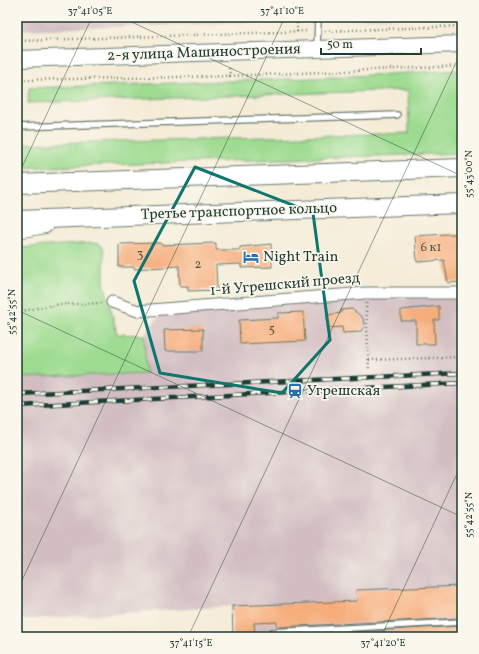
<svg xmlns="http://www.w3.org/2000/svg" width="479" height="654" font-family="Vollkorn,serif">
	<style>
		.industrial { fill: #d2bec2 }
		.green { fill: #9ddb90; stroke: #5e8c62 }
		.building { fill: #f6ad7b }
		.lines { fill: none; stroke-linecap: round; stroke-linejoin: round }
		.lane-casing { stroke: #6a7a6d; stroke-width: 8 }
		.street-casing { stroke: #6a7a6d; stroke-width: 13 }
		.secondary-casing { stroke: #6a7a6d; stroke-width: 18 }
		.primary-casing { stroke: #6a7a6d; stroke-width: 20 }
		.path { stroke: #6a7a6d; stroke-width: 2.5; stroke-dasharray: 1 3; stroke-linecap: butt }
		.lane { stroke: #fff; stroke-width: 5.5 }
		.street { stroke: #fff; stroke-width: 11 }
		.secondary { stroke: #fff; stroke-width: 16 }
		.primary { stroke: #fff; stroke-width: 18 }
		.rail-casing { stroke: #1f3d34; stroke-width: 4.5 }
		.rail { stroke: #fbf7ec; stroke-width: 3; stroke-dasharray: 9; stroke-linecap: butt }
		.marked { fill: none; stroke: #0f766e; stroke-width: 3; stroke-linejoin: round }
		.ticks { fill: none; stroke: #1f3d34; stroke-width: 1; stroke-opacity: 0.45 }
		.labels { text-anchor: middle; dominant-baseline: central; stroke-width: 3.5; stroke-linejoin: round; paint-order: stroke }
		.number-label { font-size: 13px; fill: #555946 }
		.street-label { font-size: 15px; fill: #1f3d34; stroke: #fbf7ec }
		.poi-label { font-size: 15px; fill: #1f3d34; stroke: #fbf7ec; text-anchor: start }
		.neatline { fill: none; stroke: #1f3d34; stroke-width: 1.5 }
		.ticks-label { font-size: 10px; text-anchor: middle; fill: #1f3d34 }
	</style>
	<rect width="100%" height="100%" fill="#fbf7ec"/>
	<filter id="ink" filterUnits="userSpaceOnUse"><feTurbulence type="fractalNoise" baseFrequency=".025" numOctaves="2"/><feDisplacementMap in="SourceGraphic" scale="8" xChannelSelector="R" yChannelSelector="G"/><feConvolveMatrix kernelMatrix="1 2 1 2 8 2 1 2 1" color-interpolation-filters="sRGB"/></filter>
	<filter id="wash" filterUnits="userSpaceOnUse"><feTurbulence type="fractalNoise" baseFrequency=".012" numOctaves="4" result="noise"/><feDisplacementMap in="SourceGraphic" scale="16" xChannelSelector="R" yChannelSelector="G"/><feGaussianBlur stdDeviation="0.9" result="paint"/><feColorMatrix in="noise" values="0 0 0 0 0 0 0 0 0 0 0 0 0 0 0 0 0 1.4 0 .05"/><feComposite in="paint" operator="in"/></filter>
	<g filter="url(#wash)">
		<rect width="100%" height="100%" fill="#f4ecd7"/>
		<g class="industrial">
			<polygon points="17,17 416,17 17,30"/>
			<polygon points="462,297 462,637 233,637 232,606 17,620 17,378 146,373 144,335 160,314 362,298"/>
		</g>
		<g class="green">
			<polygon points="462,70 462,153 17,168 17,144 409,133 408,90 28,103 29,88 314,78"/>
			<polygon points="92,243 99,244 104,250 104,282 117,334 144,335 146,373 17,378 17,248"/>
		</g>
		<g id="blocks">
			<g class="building">
				<polygon points="446,234 462,234 462,282 448,283 444,260 417,262 415,236"/>
				<polygon points="161,243 161,245 216,243 216,250 240,250 240,247 271,244 272,267 241,268 241,264 216,265 217,290 188,291 188,286 180,286 179,266 134,269 134,267 119,267 119,244"/>
				<polygon points="439,306 439,320 434,320 435,344 416,344 416,321 401,321 401,310"/>
				<polygon points="352,309 363,318 364,327 360,332 343,333 342,327 328,328 327,315 341,313 341,310"/>
				<polygon points="303,312 305,341 240,344 239,320 278,318 278,313"/>
				<polygon points="203,329 203,351 165,351 164,330"/>
				<polygon points="462,586 462,618 277,627 277,622 254,623 255,637 233,637 232,606 357,601 356,590"/>
				<polygon points="462,626 462,637 277,637 277,636"/>
			</g>
		</g>
	</g>
	<g filter="url(#ink)">
		<use href="#blocks" fill-opacity="0" stroke="#6a7a6d" stroke-width="1"/>
		<g class="lines">
			<defs>
				<g id="lane">
					<polyline points="317,47 318,17"/>
					<polyline points="17,127 397,115"/>
					<polyline points="273,637 272,632 462,622"/>
				</g>
				<polyline id="street" points="112,302 138,311 365,293 462,293"/>
				<g id="secondary">
					<polyline points="17,59 462,44"/>
					<polyline points="17,230 45,225"/>
				</g>
				<g id="primary">
					<polyline points="17,184 462,168"/>
					<polyline points="17,220 462,204"/>
				</g>
			</defs>
			<use href="#lane" class="lane-casing"/>
			<use href="#street" class="street-casing"/>
			<use href="#secondary" class="secondary-casing"/>
			<use href="#primary" class="primary-casing"/>
			<g class="path">
				<polyline points="325,31 462,26"/>
				<polyline points="297,32 297,17"/>
				<polyline points="17,41 308,31"/>
				<polyline points="230,76 462,66"/>
				<polyline points="17,80 230,76 229,66"/>
				<polyline points="366,303 369,371"/>
				<polyline points="17,312 54,305 102,303"/>
				<polyline points="369,360 462,357"/>
			</g>
			<use href="#lane" class="lane"/>
			<use href="#street" class="street"/>
			<use href="#secondary" class="secondary"/>
			<use href="#primary" class="primary"/>
			<defs>
				<g id="rail">
					<polyline points="17,394 462,373"/>
					<polyline points="17,406 462,383"/>
				</g>
			</defs>
			<use href="#rail" class="rail-casing"/>
			<use href="#rail" class="rail"/>
		</g>
	</g>
	<path class="marked" d="M195 167 313 213 330 340 282 393 160 373 134 281Z"/>
	<path class="ticks" d="M121 17 462 176M17 178 92 17M17 310 462 517M17 591 285 17M188 637 462 50M381 637 462 463"/>
	<defs>
		<symbol id="hotel-bare" viewBox="-9 -9 18 18"><path d="M-6-4.5h1.5V1H6V5H4.5V3h-9V5H-6ZM-4 0a1.8 1.8 0 1 1 3.6 0ZM.5 0V-2.5h3Q6-2.5 6 0Z" fill="#1f6fb2" stroke="#fbf7ec" stroke-width="2.5" paint-order="stroke"/></symbol>
		<symbol id="station-bare" viewBox="-9 -9 18 18"><path d="M-3-6H3Q5-6 5-4V2Q5 4 3 4L4.5 6H3L1.5 4h-3L-3 6H-4.5L-3 4Q-5 4-5 2V-4Q-5-6-3-6ZM-3.5-4v3h7v-3ZM-3.5 1v1.5H-2V1ZM2 1v1.5H3.5V1Z" fill="#1f6fb2" stroke="#fbf7ec" stroke-width="2.5" paint-order="stroke"/></symbol>
	</defs>
	<g fill-rule="evenodd">
		<use href="#hotel-bare" x="240" y="246" width="22" height="22"/>
		<use href="#station-bare" x="284" y="380" width="22" height="22"/>
	</g>
	<g class="labels">
		<g class="number-label">
			<text x="431" y="248">6 к1</text>
			<text x="140" y="255">3</text>
			<text x="198" y="265">2</text>
			<text x="272" y="330">5</text>
		</g>
		<g class="street-label">
			<text transform="translate(204 53) rotate(-2)">2-я улица Машиностроения</text>
			<text transform="translate(239 212) rotate(-2)">Третье транспортное кольцо</text>
			<text transform="translate(285 285) rotate(-5)">1-й Угрешский проезд</text>
		</g>
		<g class="poi-label">
			<text x="263" y="257">Night Train</text>
			<text x="307" y="391">Угрешская</text>
		</g>
	</g>
	<rect width="479" height="654" fill="none" stroke="#fbf7ec" stroke-width="44"/>
	<path d="M321 48v6h100v-6" fill="none" stroke="#1f3d34" stroke-width="2"/>
	<text x="327" y="48" font-size="12" fill="#1f3d34" stroke="#fbf7ec" stroke-width="3" paint-order="stroke">50 m</text>
	<rect x="22" y="22" width="435" height="610" class="neatline"/>
	<g class="ticks-label">
		<text x="90" y="14">37°41'05"E</text>
		<text x="282" y="14">37°41'10"E</text>
		<text transform="translate(468 174) rotate(-90)" y="4">55°43'00"N</text>
		<text transform="translate(11 312) rotate(-90)" y="4">55°42'55"N</text>
		<text transform="translate(468 515) rotate(-90)" y="4">55°42'55"N</text>
		<text x="191" y="646">37°41'15"E</text>
		<text x="383" y="646">37°41'20"E</text>
	</g>
</svg>
